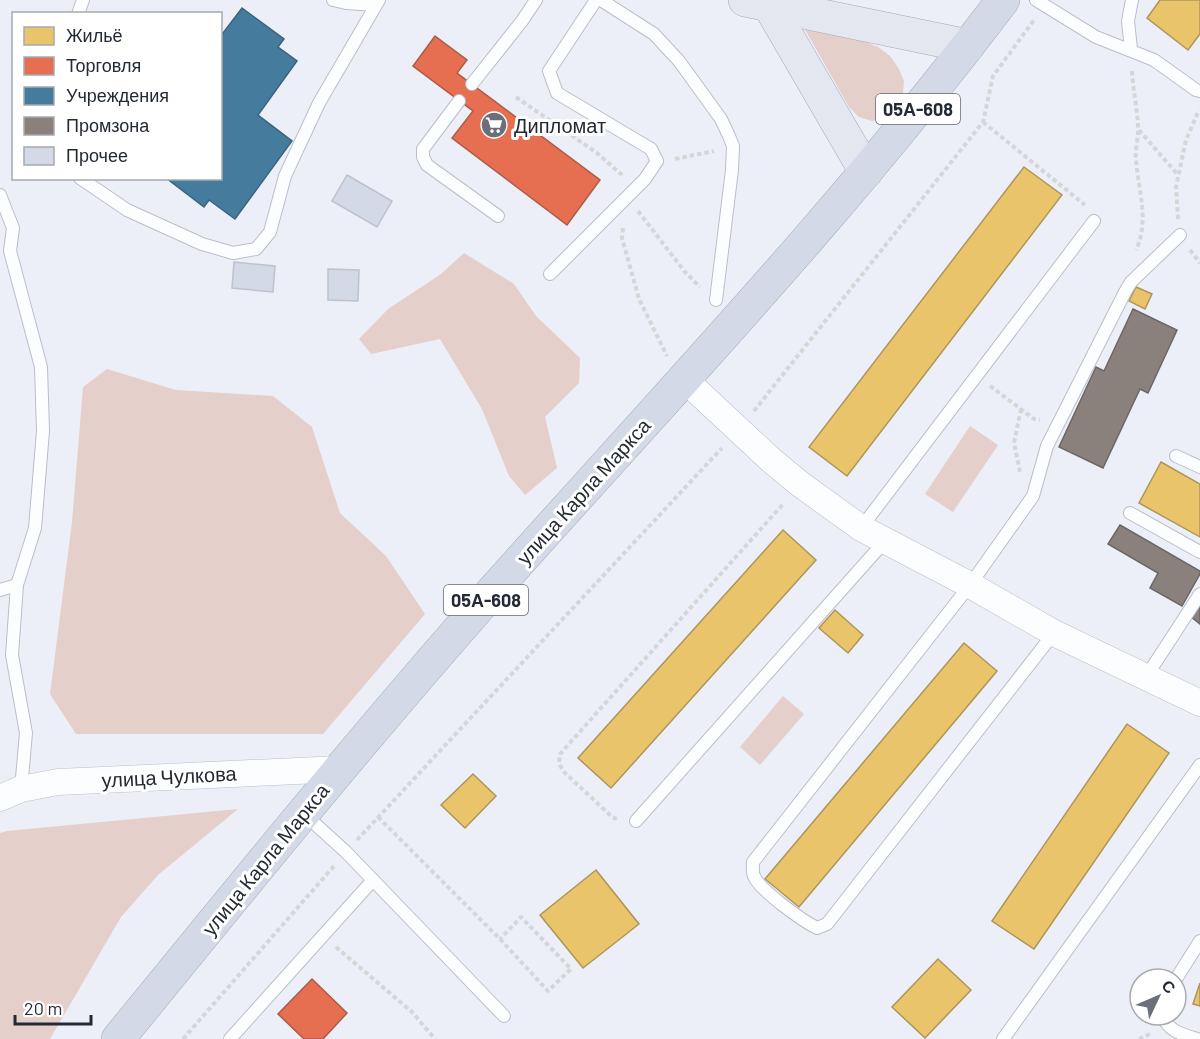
<svg xmlns="http://www.w3.org/2000/svg" width="1200" height="1039" font-family="Barlow,sans-serif">
	<style>
		.green { fill: #e5cfcb }
		.homes { fill: #e9c46a; stroke: #ae965a; stroke-width: 1.5 }
		.shops { fill: #e76f51; stroke: #ac5a49; stroke-width: 1.5 }
		.public { fill: #457b9d; stroke: #3b637e; stroke-width: 1.5 }
		.industry { fill: #8a817c; stroke: #6b6767; stroke-width: 1.5 }
		.building { fill: #d3d9e6; stroke: #bfc2cc; stroke-width: 1.5 }
		.lines { fill: none; stroke-linecap: round; stroke-linejoin: round }
		.lane-casing { stroke: #babfc7; stroke-width: 14 }
		.street-casing { stroke: #babfc7; stroke-width: 27 }
		.primary-casing { stroke: #a2aaba; stroke-width: 34 }
		.highway-casing { stroke: #a2aaba; stroke-width: 34 }
		.path { stroke: #d4d6d8; stroke-width: 4; stroke-dasharray: 4.5 3; stroke-linecap: butt }
		.lane { stroke: #fcfdfe; stroke-width: 12 }
		.street { stroke: #fcfdfe; stroke-width: 26 }
		.primary { stroke: #e4e7ef; stroke-width: 33 }
		.highway { stroke: #d3d9e6; stroke-width: 33 }
		.labels { text-anchor: middle; dominant-baseline: central; stroke-width: 6; stroke-linejoin: round; paint-order: stroke }
		.shield { fill: #fff; stroke: #666a72; stroke-width: 1.5 }
		.shield-label { font-size: 18px; font-weight: bold; fill: #242a35 }
		.poi-label { font-size: 20px; fill: #242a35; stroke: #fff; text-anchor: start }
		.street-label { font-size: 20px; fill: #242a35; stroke: #fff }
	</style>
	<rect width="100%" height="100%" fill="#eceff7"/>
	<g class="green">
		<polygon points="804,28 863,41 878,47 890,56 899,69 904,81 903,93 882,119 872,121 859,117 849,107"/>
		<polygon points="464,253 514,284 536,316 580,358 579,383 545,417 557,468 525,495 509,476 482,409 440,339 371,354 359,339 388,309 441,274"/>
		<polygon points="107,369 176,390 273,396 312,427 340,513 386,556 425,614 323,734 76,734 50,694 72,522 83,387"/>
		<polygon points="970,426 998,445 953,512 925,494"/>
		<polygon points="783,696 804,714 760,765 740,747"/>
		<polygon points="238,809 158,875 121,917 50,1039 0,1039 0,833 7,831"/>
	</g>
	<g class="homes">
		<polygon points="1160,0 1200,0 1200,34 1188,50 1147,18"/>
		<polygon points="1024,167 1062,195 847,476 809,447"/>
		<polygon points="1136,287 1152,294 1145,309 1129,301"/>
		<polygon points="1161,462 1200,484 1200,537 1139,503"/>
		<polygon points="783,530 816,560 611,788 578,758"/>
		<polygon points="835,610 863,635 848,653 819,628"/>
		<polygon points="964,643 997,671 799,907 765,879"/>
		<polygon points="1127,724 1169,753 1034,949 992,921"/>
		<polygon points="473,774 496,796 465,828 441,805"/>
		<polygon points="596,870 639,924 583,968 540,915"/>
		<polygon points="938,959 971,990 925,1038 892,1007"/>
		<polygon points="1200,983 1200,1006 1193,1004"/>
	</g>
	<g class="shops">
		<polygon points="435,36 467,60 457,73 600,180 567,225 452,138 473,111 413,66"/>
		<polygon points="312,979 347,1013 323,1039 304,1039 278,1014"/>
	</g>
	<polygon class="public" points="242,8 284,39 278,47 297,61 258,115 292,141 235,219 209,200 204,207 166,178 220,178 220,37"/>
	<g class="industry">
		<polygon points="1133,309 1177,330 1148,393 1140,389 1103,468 1059,447 1096,367 1104,371"/>
		<polygon points="1120,525 1200,571 1200,574 1182,606 1150,588 1158,573 1108,544"/>
		<polygon points="1200,606 1200,624 1191,617"/>
	</g>
	<g class="building">
		<polygon points="347,175 392,201 377,227 332,201"/>
		<polygon points="234,262 275,266 273,292 232,288"/>
		<polygon points="328,269 359,270 358,301 328,300"/>
	</g>
	<g class="lines">
		<defs>
			<g id="lane">
				<polyline points="333,0 346,3 375,5"/>
				<polyline points="601,0 654,34 679,61 721,119 729,136 733,146 732,170 716,300"/>
				<polyline points="1036,0 1096,37 1154,60 1196,90 1200,91"/>
				<polyline points="78,14 83,0"/>
				<polyline points="1131,49 1128,21 1132,0"/>
				<polyline points="472,84 522,21 536,0"/>
				<polyline points="459,101 423,149 423,157 427,165 498,216"/>
				<polyline points="80,178 127,210 202,244 233,253 256,249 270,232 285,176 319,103 379,0"/>
				<polyline points="0,195 13,228 10,251 41,367 43,431 35,528 17,585 12,655 26,733 21,789"/>
				<polyline points="550,274 645,179 657,161 651,149 557,93 549,71 596,0"/>
				<polyline points="1176,456 1200,467"/>
				<polyline points="1130,513 1200,552"/>
				<polyline points="861,528 1094,221"/>
				<polyline points="0,590 17,585"/>
				<path d="M1054 633 827 924 817 928C803 921 759 890 754 876 752 872 753 866 753 862L970 585 1033 496 1047 446 1125 292 1131 282 1180 235"/>
				<polyline points="1146,677 1200,594"/>
				<polyline points="303,813 346,852 504,1016"/>
				<polyline points="636,821 885,541"/>
				<polyline points="1176,979 1200,941"/>
				<path d="M1162 1015C1168 1031 1181 1034 1197 1039"/>
				<polyline points="230,1039 373,880"/>
				<polyline points="1003,1039 1200,765"/>
			</g>
			<g id="street">
				<polyline points="683,378 771,460 800,484 861,528 970,585 1054,633 1200,703"/>
				<polyline points="0,798 21,789 58,782 340,769"/>
			</g>
			<g id="primary">
				<polyline points="745,0 968,46"/>
				<polyline points="769,5 866,172"/>
			</g>
			<path id="highway" d="M118 1039C241 888 363 738 492 592 665 398 846 208 1003 0"/>
		</defs>
		<use href="#lane" class="lane-casing"/>
		<use href="#street" class="street-casing"/>
		<use href="#primary" class="primary-casing"/>
		<use href="#highway" class="highway-casing"/>
		<g class="path">
			<path d="M1132 71C1133 91 1138 111 1138 131 1138 140 1135 150 1136 159 1138 190 1150 220 1136 250"/>
			<polyline points="516,97 597,153 621,174 622,178"/>
			<polyline points="983,122 1085,205"/>
			<polyline points="1139,130 1178,175"/>
			<polyline points="675,159 714,151"/>
			<polyline points="638,211 685,272 700,287"/>
			<polyline points="1178,219 1176,187 1186,140 1199,110"/>
			<polyline points="623,228 622,238 639,299 667,356"/>
			<polyline points="1190,250 1200,263"/>
			<polyline points="990,386 1034,419 1040,420"/>
			<polyline points="754,411 983,122 993,76 1034,20"/>
			<polyline points="1020,472 1014,443 1021,409"/>
			<polyline points="378,817 500,939 548,991 571,969 521,917 500,939"/>
			<polyline points="617,819 612,817 563,771 559,763 560,754 784,503"/>
			<polyline points="357,840 722,448"/>
			<polyline points="336,947 412,1012 435,1039"/>
			<polyline points="183,1039 334,866"/>
			<polyline points="1139,1039 1152,1033"/>
		</g>
		<use href="#lane" class="lane"/>
		<use href="#street" class="street"/>
		<use href="#primary" class="primary"/>
		<use href="#highway" class="highway"/>
	</g>
	<defs>
		<symbol id="supermarket-disc" viewBox="-11 -11 22 22"><circle r="9.5" fill="#6a6f79" stroke="#fff"/><path d="M-6-5.5h2.5l.6 2H6L4.5 2H-2.5L-4.4-4H-6ZM-1.5 3.2a1.3 1.3 0 1 0 .1 0ZM3 3.2a1.3 1.3 0 1 0 .1 0Z" fill="#fff"/></symbol>
	</defs>
	<g fill-rule="evenodd">
		<use href="#supermarket-disc" x="479" y="110" width="30" height="30"/>
	</g>
	<g class="labels">
		<g class="shield">
			<rect x="876" y="94" width="84" height="30" rx="4.5"/>
			<rect x="444" y="585" width="84" height="30" rx="4.5"/>
		</g>
		<g class="shield-label">
			<text x="918" y="109">05А-608</text>
			<text x="486" y="600">05А-608</text>
		</g>
		<g class="poi-label">
			<text x="514" y="125">Дипломат</text>
		</g>
		<g class="street-label">
			<text transform="translate(583 491) rotate(-48)">улица Карла Маркса</text>
			<text transform="translate(169 776) rotate(-3)">улица Чулкова</text>
			<text transform="translate(265 859) rotate(-51)">улица Карла Маркса</text>
		</g>
	</g>
	<rect x="12" y="12" width="210" height="168" fill="#ffffff" stroke="#a7aaae" stroke-width="1.5"/>
	<rect x="24" y="27" width="30" height="18" fill="#e9c46a" stroke="#a7aaae" stroke-width="1.5"/>
	<text x="66" y="42" font-size="18" fill="#242a35">Жильё</text>
	<rect x="24" y="57" width="30" height="18" fill="#e76f51" stroke="#a7aaae" stroke-width="1.5"/>
	<text x="66" y="72" font-size="18" fill="#242a35">Торговля</text>
	<rect x="24" y="87" width="30" height="18" fill="#457b9d" stroke="#a7aaae" stroke-width="1.5"/>
	<text x="66" y="102" font-size="18" fill="#242a35">Учреждения</text>
	<rect x="24" y="117" width="30" height="18" fill="#8a817c" stroke="#a7aaae" stroke-width="1.5"/>
	<text x="66" y="132" font-size="18" fill="#242a35">Промзона</text>
	<rect x="24" y="147" width="30" height="18" fill="#d3d9e6" stroke="#a7aaae" stroke-width="1.5"/>
	<text x="66" y="162" font-size="18" fill="#242a35">Прочее</text>
	<g transform="translate(1158 997) rotate(46)"><circle r="28" fill="#ffffff" stroke="#a7aaae" stroke-width="1.5"/>
	<path d="M0-4.5L10 22L0 15L-10 22Z" fill="#6a6f79"/>
	<text y="-9" font-size="16" font-weight="bold" text-anchor="middle" fill="#242a35">С</text>
	</g>
	<path d="M15 1015v9h76v-9" fill="none" stroke="#242a35" stroke-width="3"/>
	<text x="24" y="1015" font-size="18" fill="#242a35" stroke="#ffffff" stroke-width="4.5" paint-order="stroke">20 m</text>
</svg>
